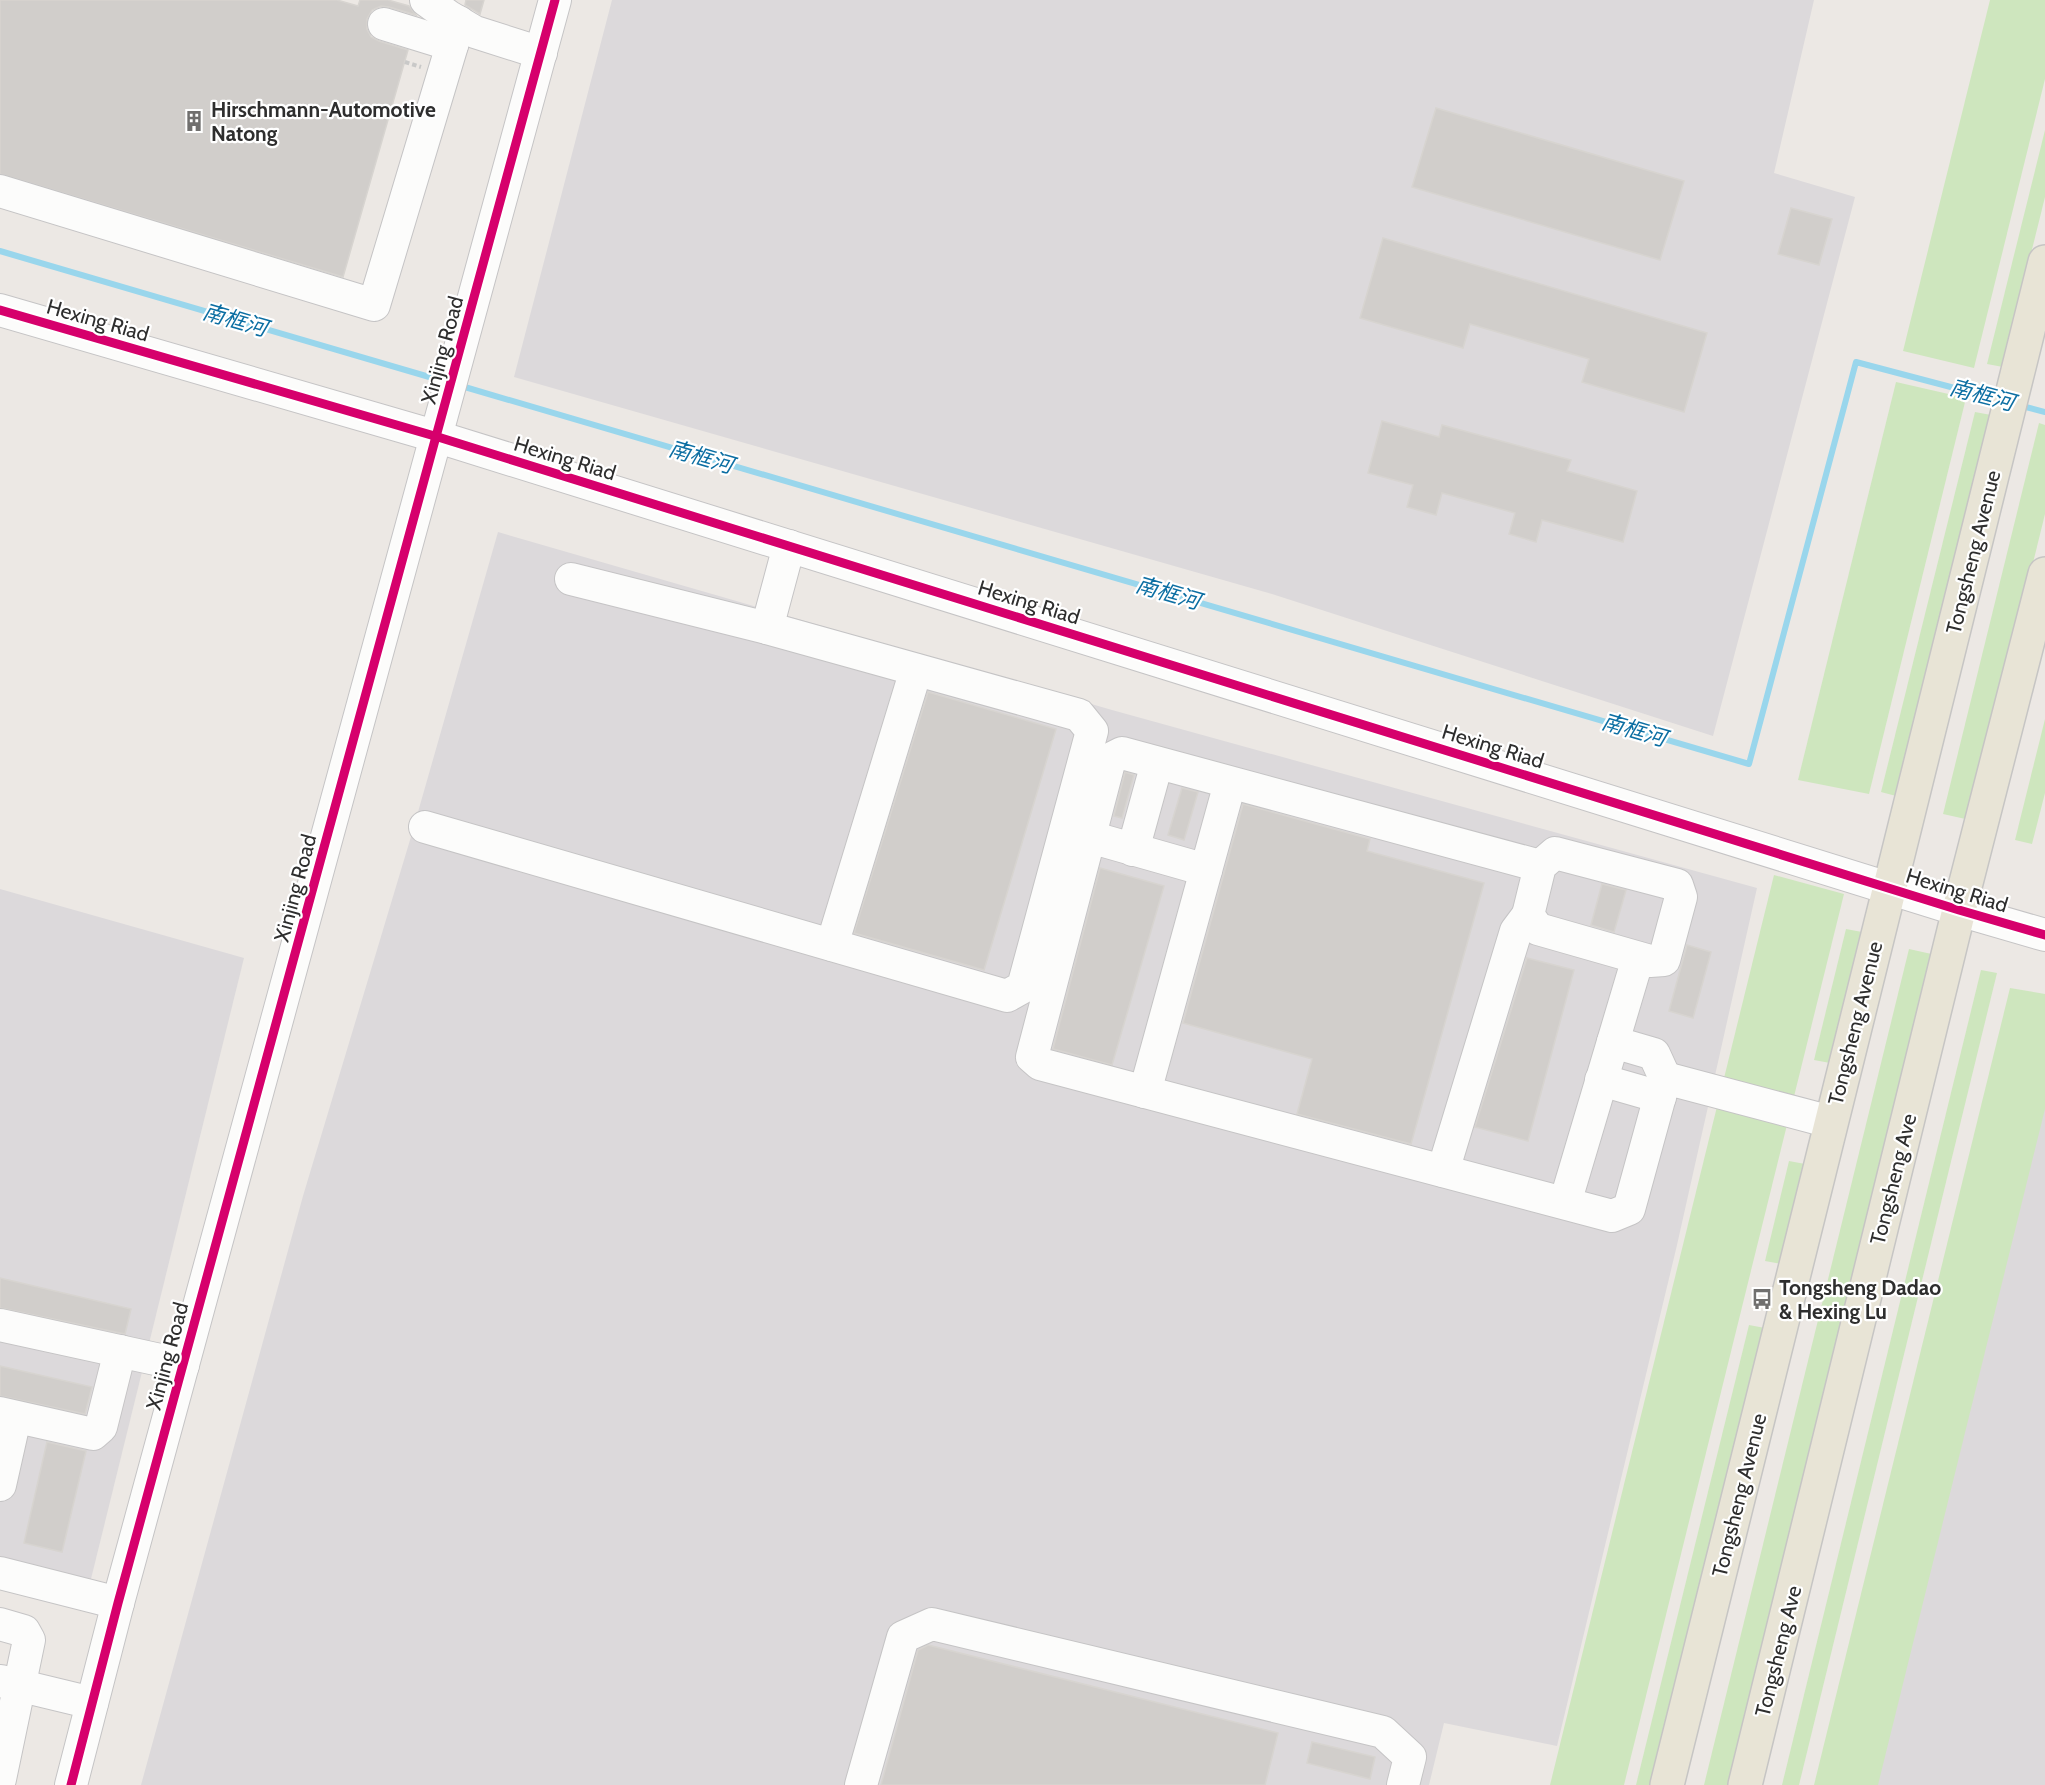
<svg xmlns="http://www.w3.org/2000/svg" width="2045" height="1785" font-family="Cabin,'Noto Sans SC',sans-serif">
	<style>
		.industrial { fill: #dcd9db }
		.green { fill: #cee6be }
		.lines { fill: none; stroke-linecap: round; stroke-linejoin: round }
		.stream { stroke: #99d6ec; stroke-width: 6 }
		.building { fill: #d1cecb; stroke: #d7d4d0; stroke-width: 1.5 }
		.minor-casing { stroke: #c5c4c5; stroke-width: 34 }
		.major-casing { stroke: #c6c5c4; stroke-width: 36 }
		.path { stroke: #c9c9c8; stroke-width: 4; stroke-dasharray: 4.5 3; stroke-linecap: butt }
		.minor { stroke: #fcfcfb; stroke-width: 32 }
		.major { stroke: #e8e4d6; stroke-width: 33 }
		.cycleway-casing { stroke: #fff; stroke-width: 13 }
		.cycleway { stroke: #d6006c; stroke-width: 9 }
		.labels { text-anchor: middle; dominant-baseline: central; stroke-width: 4.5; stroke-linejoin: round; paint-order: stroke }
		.poi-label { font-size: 21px; font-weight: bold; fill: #2e2e2e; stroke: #fff; text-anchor: start }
		.street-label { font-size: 21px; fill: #2e2e2e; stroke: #fff }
		.water-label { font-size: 22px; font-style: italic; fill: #0d6fa3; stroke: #fff }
	</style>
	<rect width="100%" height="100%" fill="#ece8e4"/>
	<g class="industrial">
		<polygon points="612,0 1814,0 1774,173 1855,197 1713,736 1272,594 514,377"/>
		<polygon points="498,532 1112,710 1757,888 1677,1245 1557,1746 1444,1723 1429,1785 141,1785 303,1196 410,840"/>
		<polygon points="0,889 244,958 90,1583 0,1560"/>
		<polygon points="2045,1087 2045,1785 1867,1785"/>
	</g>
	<g class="green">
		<polygon points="1990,0 2045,0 2045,79 1974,368 1903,351"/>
		<polygon points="2045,130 2045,197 2003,367 1987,364"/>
		<polygon points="1896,382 1966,398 1869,794 1798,780"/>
		<polygon points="1975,412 1991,415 1896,796 1881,792"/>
		<polygon points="2039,423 2045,425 2045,514 1970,820 1943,814"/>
		<polygon points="2045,719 2045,793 2032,844 2015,840"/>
		<polygon points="1774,875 1844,894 1624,1785 1550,1785"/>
		<polygon points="1846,929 1862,932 1830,1063 1814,1060"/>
		<polygon points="1909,949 1936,955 1732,1785 1704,1785"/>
		<polygon points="1981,970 1997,973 1799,1785 1782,1785"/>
		<polygon points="2010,988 2045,994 2045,1109 1878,1785 1814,1785"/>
		<polygon points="1789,1161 1805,1164 1781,1264 1765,1261"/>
		<polygon points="1749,1325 1765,1328 1654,1785 1636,1785"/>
	</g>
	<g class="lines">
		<g class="stream">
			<polyline points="0,251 443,381"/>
			<polyline points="458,385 1749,764 1856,362 2000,400"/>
			<polyline points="2018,405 2045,412"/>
		</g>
	</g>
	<g class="building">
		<polygon points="0,0 337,0 358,6 360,0 388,0 409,6 416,15 389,7 381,6 372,10 367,19 367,29 371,37 379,41 408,50 343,277 0,174"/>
		<polygon points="466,0 484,0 480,14 465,5"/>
		<polygon points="1436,108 1684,181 1660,260 1412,187"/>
		<polygon points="1791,208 1832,219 1819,265 1778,254"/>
		<polygon points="1383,238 1707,333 1684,412 1582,382 1589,359 1470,324 1463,348 1360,318"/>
		<polygon points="1382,421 1439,437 1442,425 1571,460 1567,471 1637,491 1623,542 1542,520 1536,542 1509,534 1515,513 1442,493 1436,515 1407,507 1413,485 1368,473"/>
		<polygon points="928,692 1056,729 984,970 854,933"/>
		<polygon points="1125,772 1134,775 1122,818 1114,816"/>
		<polygon points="1182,788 1198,792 1184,840 1168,835"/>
		<polygon points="1243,804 1370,839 1367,851 1484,883 1411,1144 1297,1114 1312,1059 1183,1023"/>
		<polygon points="1100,868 1164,886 1112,1065 1053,1049"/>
		<polygon points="1602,884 1626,890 1614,932 1591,925"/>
		<polygon points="1687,945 1711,952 1693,1018 1669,1011"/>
		<polygon points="1527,958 1574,970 1528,1141 1475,1127"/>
		<polygon points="0,1278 131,1309 125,1334 0,1308"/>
		<polygon points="0,1366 92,1387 85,1414 0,1396"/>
		<polygon points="47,1442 86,1451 62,1552 24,1543"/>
		<polygon points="928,1645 1278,1733 1265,1785 881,1785 918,1650"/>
		<polygon points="1312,1742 1375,1757 1370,1779 1307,1763"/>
	</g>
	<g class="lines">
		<defs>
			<g id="minor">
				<polyline points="426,0 448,16 475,32 541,53"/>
				<polyline points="384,24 452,45"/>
				<polyline points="0,191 374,305 459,22"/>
				<polyline points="0,310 438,437 1959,910 2045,935"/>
				<polyline points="767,628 789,546"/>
				<polyline points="425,827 1007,996 1023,987 1092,731 1079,715 767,628 571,579"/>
				<polyline points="1090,837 1206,870"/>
				<polyline points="1133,850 1157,763"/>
				<polyline points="1540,866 1528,915 1538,929 1650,961 1664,960 1681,897 1677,885 1555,853 1540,866 1122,753 1110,759 1032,1057 1040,1064 1612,1216 1629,1209 1665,1078 1831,1122"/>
				<polyline points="832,945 916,670"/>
				<polyline points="1613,1042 1654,1054 1665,1078"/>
				<polyline points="1601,1080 1660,1097"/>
				<polyline points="1145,1092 1230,783"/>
				<polyline points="1443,1171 1516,931 1528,915"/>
				<polyline points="1565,1203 1638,958"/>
				<polyline points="0,1325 183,1365"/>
				<polyline points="0,1413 93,1434 101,1427 120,1351"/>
				<polyline points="0,1485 15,1418"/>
				<polyline points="0,1573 118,1603"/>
				<polyline points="0,1624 24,1631 29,1640 0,1779"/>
				<polyline points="1,1681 92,1703"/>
				<polyline points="71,1785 118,1603 555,0"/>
				<polyline points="861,1785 903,1637 932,1624 1383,1732 1410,1757 1403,1785"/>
			</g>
			<g id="major">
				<polyline points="1667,1785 2045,262"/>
				<polyline points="1745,1785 1959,910 2045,574"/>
			</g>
		</defs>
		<use href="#minor" class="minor-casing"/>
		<use href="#major" class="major-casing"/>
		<polyline class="path" points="405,62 421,67"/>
		<use href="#minor" class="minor"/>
		<use href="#major" class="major"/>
		<defs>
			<g id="cycleway">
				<polyline points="0,310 438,437 1959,910 2045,935"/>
				<polyline points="71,1785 118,1603 555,0"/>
			</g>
		</defs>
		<use href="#cycleway" class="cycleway-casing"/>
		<use href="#cycleway" class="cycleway"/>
	</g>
	<defs>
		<symbol id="building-bare" viewBox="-9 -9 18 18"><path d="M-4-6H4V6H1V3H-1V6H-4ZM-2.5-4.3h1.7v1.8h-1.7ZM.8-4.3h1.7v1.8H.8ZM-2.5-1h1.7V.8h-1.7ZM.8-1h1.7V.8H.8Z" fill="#706f6e" stroke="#fff" stroke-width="2.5" paint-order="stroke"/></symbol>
		<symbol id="bus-bare" viewBox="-9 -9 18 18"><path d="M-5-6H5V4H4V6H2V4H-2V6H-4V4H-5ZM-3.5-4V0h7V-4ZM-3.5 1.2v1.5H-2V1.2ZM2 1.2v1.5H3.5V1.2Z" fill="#706f6e" stroke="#fff" stroke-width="2.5" paint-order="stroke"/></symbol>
	</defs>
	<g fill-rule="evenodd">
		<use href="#building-bare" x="179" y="106" width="30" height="30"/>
		<use href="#bus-bare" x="1747" y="1284" width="30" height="30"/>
	</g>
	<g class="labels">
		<g class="poi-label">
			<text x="211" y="109">Hirschmann-Automotive<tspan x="211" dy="24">Natong</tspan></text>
			<text x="1779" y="1287">Tongsheng Dadao<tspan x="1779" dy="24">&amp; Hexing Lu</tspan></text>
		</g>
		<g class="street-label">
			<text transform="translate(98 320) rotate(16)">Hexing Riad</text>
			<text transform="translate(442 350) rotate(-75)">Xinjing Road</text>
			<text transform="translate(565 458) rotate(17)">Hexing Riad</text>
			<text transform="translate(1973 552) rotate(-76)">Tongsheng Avenue</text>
			<text transform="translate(1029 602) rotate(17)">Hexing Riad</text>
			<text transform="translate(1493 746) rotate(17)">Hexing Riad</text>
			<text transform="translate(295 888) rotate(-75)">Xinjing Road</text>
			<text transform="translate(1957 890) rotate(17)">Hexing Riad</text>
			<text transform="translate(1855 1023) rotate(-76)">Tongsheng Avenue</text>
			<text transform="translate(1893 1179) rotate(-76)">Tongsheng Ave</text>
			<text transform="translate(167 1356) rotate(-75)">Xinjing Road</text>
			<text transform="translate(1739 1495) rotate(-76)">Tongsheng Avenue</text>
			<text transform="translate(1778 1651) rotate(-76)">Tongsheng Ave</text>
		</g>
		<g class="water-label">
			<text transform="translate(235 320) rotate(16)">南框河</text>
			<text transform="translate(1982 395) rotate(15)">南框河</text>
			<text transform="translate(701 457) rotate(16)">南框河</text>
			<text transform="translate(1168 593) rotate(16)">南框河</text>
			<text transform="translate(1634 730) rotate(16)">南框河</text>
		</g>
	</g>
</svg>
